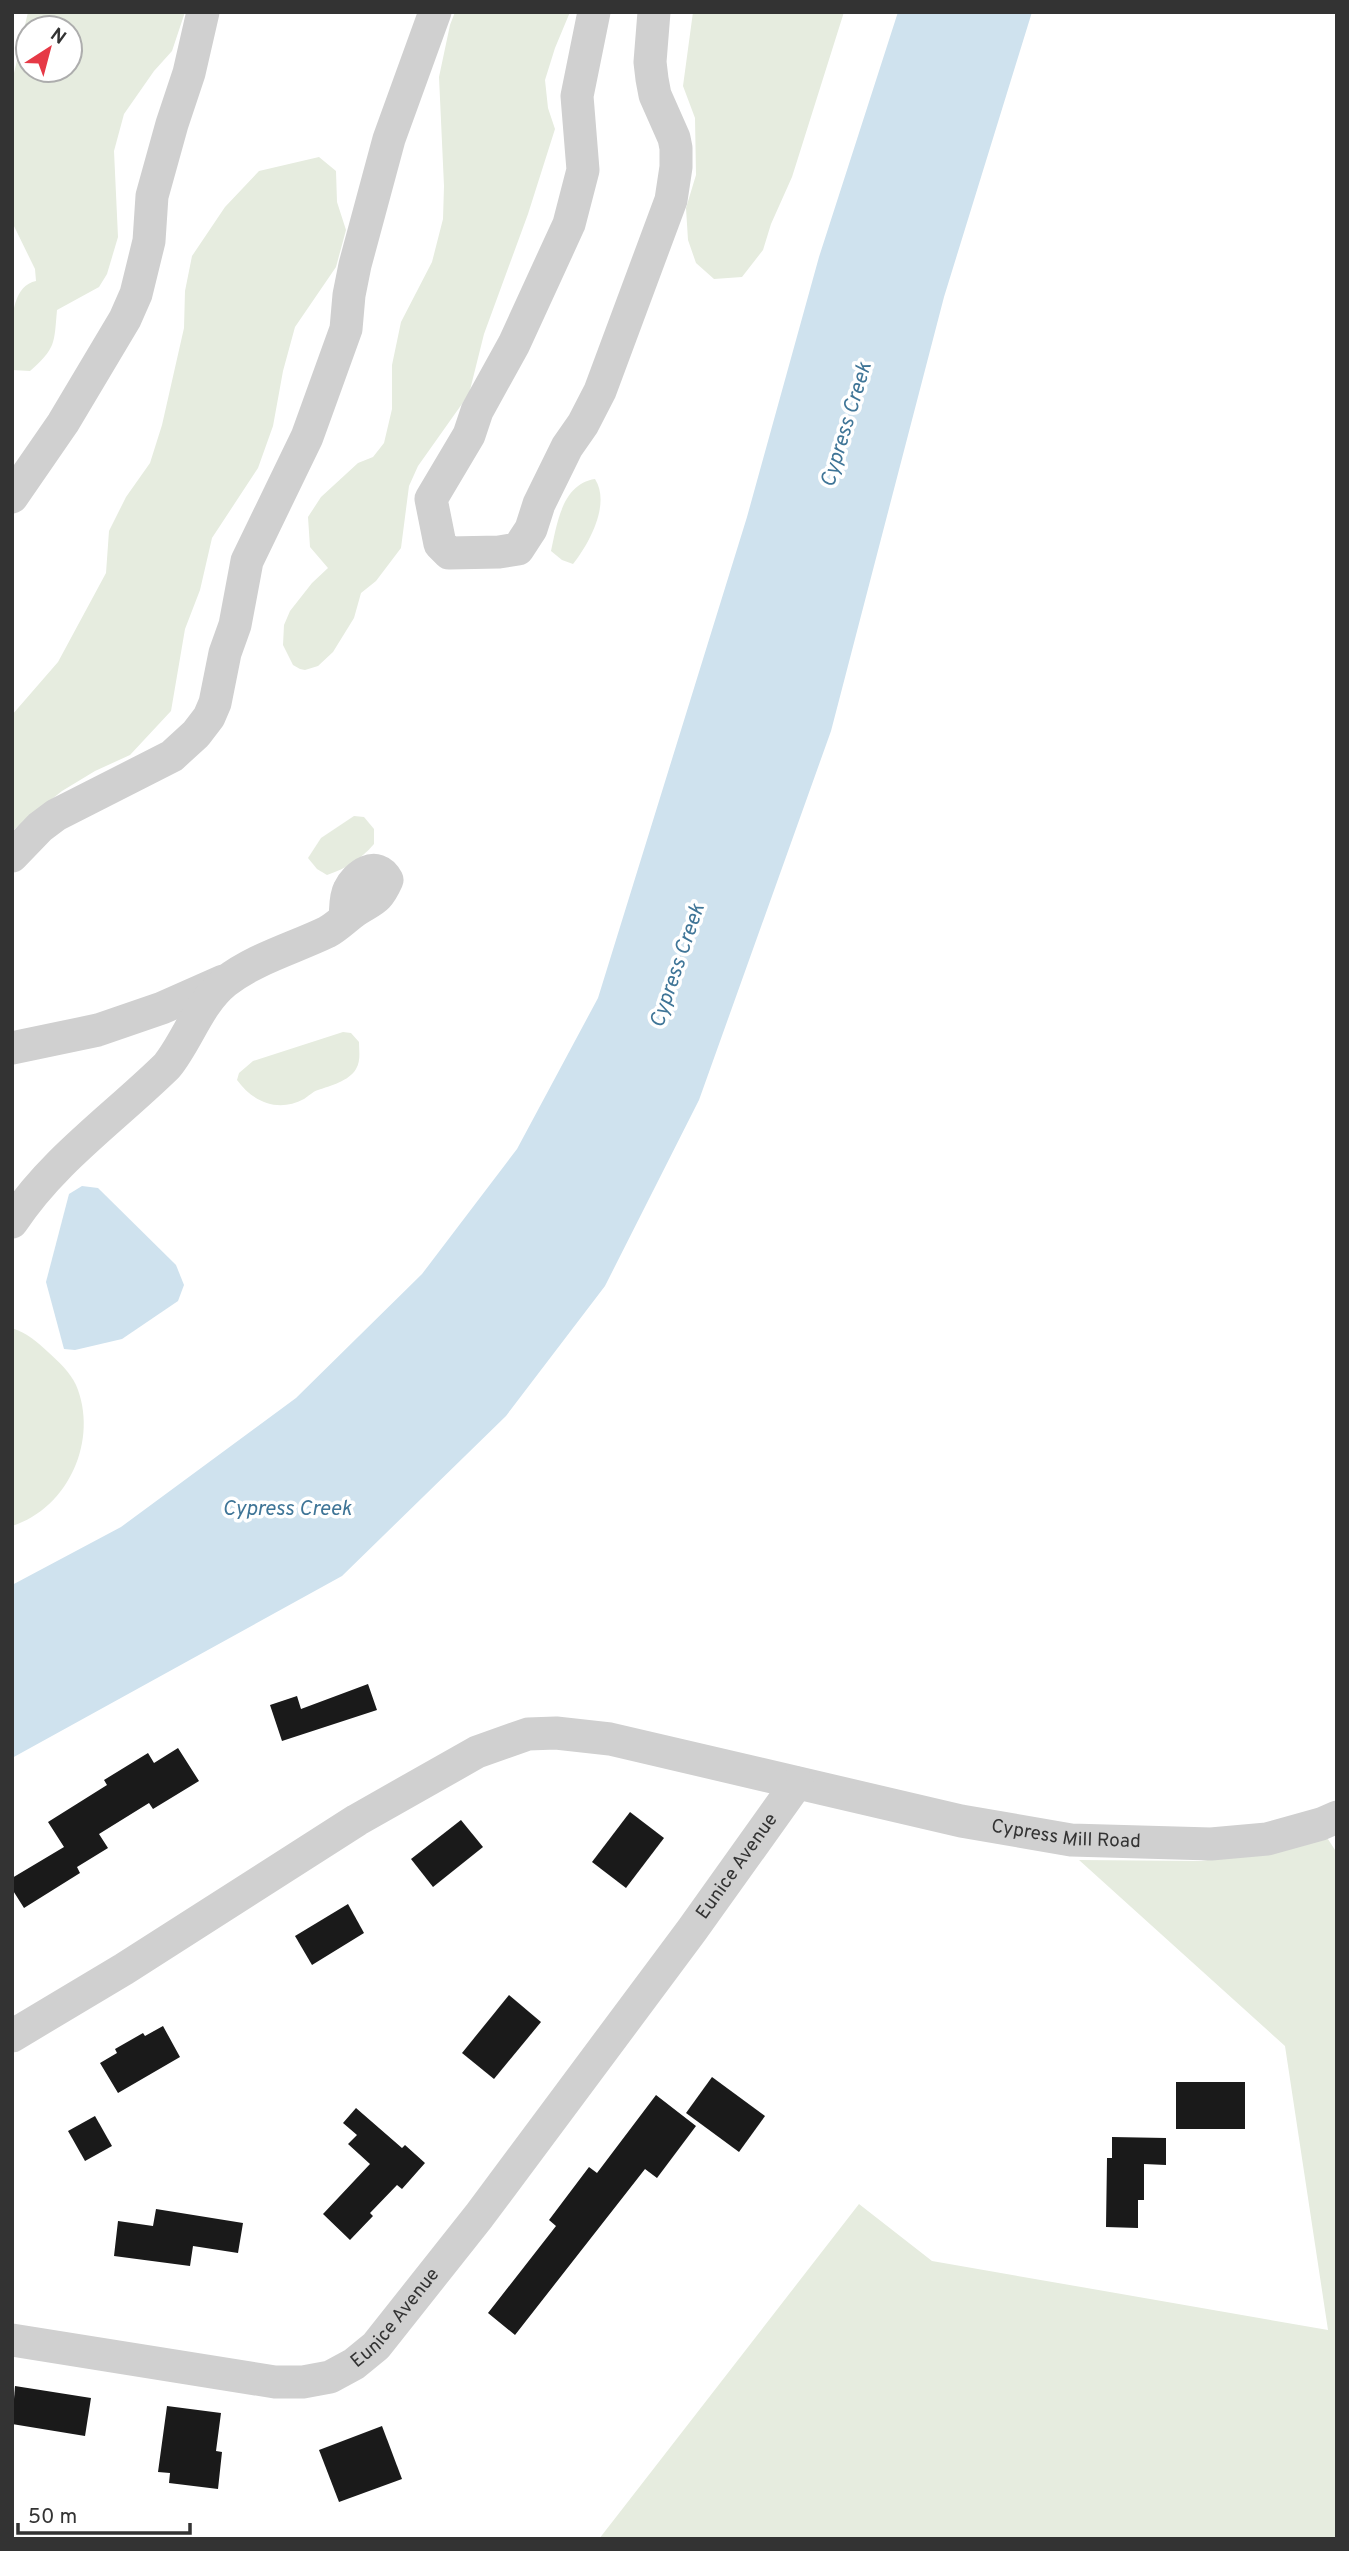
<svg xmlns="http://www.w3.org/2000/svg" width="1349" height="2551" font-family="Overpass,sans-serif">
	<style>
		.green { fill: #e6ecdf; fill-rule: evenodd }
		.water { fill: #cfe2ee }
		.building { fill: #1a1a1a }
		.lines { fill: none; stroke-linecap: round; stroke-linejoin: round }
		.minor { stroke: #d0d0d0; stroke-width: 33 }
		.labels { text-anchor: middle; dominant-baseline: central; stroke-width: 7; stroke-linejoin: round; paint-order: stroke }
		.street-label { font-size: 19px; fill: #333; stroke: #fff }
		.water-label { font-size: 21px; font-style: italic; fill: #3f7597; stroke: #fff }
	</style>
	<rect width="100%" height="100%" fill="#fff"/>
	<g class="green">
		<path d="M28 12H185L172 51 154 71 124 114 114 151 118 237 107 274 99 287 57 310C54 344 56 348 30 371L12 370C12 345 5 287 36 281L35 269 12 222V82ZM70 28V70H28V28Z"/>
		<polygon points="455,12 570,12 555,48 545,80 548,108 555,129 528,214 484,334 469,394 418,466 409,486 401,548 376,581 361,593 354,618 333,652 318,666 305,670 300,669 293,665 283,645 284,625 290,611 312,583 328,568 310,547 308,517 321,497 358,463 373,457 384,443 392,409 392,365 401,322 432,262 443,219 444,186 439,77 450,25"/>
		<polygon points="693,12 844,12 792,177 771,224 763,250 742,277 714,279 696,263 688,240 686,208 696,175 695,118 683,86"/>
		<polygon points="319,157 336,171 337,202 346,230 336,267 295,327 283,371 273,426 258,468 212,538 200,590 185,629 171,711 130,755 95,771 62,791 12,831 12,715 58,662 106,573 109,531 126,497 150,463 162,425 184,328 185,291 192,256 225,207 259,171"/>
		<path d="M595 479C611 504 589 544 573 564L562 560 551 551C557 524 562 484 595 479Z"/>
		<path d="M354 816 364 817 374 829V844C360 860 347 868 327 875L317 869 308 858 321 838Z"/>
		<path d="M343 1032 351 1033 359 1042C359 1051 361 1061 356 1069 349 1081 330 1086 318 1090 312 1092 309 1096 304 1099 278 1113 253 1102 237 1080L239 1073 253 1061Z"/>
		<path d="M12 1328C28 1334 35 1340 48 1352 58 1361 70 1372 76 1385 99 1439 69 1508 12 1526Z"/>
		<polygon points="1324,1833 1337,1853 1337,2539 599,2539 859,2204 932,2261 1328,2330 1285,2046 1079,1860 1201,1861 1287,1848"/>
	</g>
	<g class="water">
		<polygon points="898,12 1032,12 944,297 831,731 699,1100 605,1286 506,1416 342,1576 12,1758 12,1585 121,1527 296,1398 422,1274 517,1149 598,998 747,517 819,257"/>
		<polygon points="82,1186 98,1188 176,1265 184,1285 178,1301 122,1339 75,1350 64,1349 46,1282 69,1194"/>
	</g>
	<g class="building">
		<polygon points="368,1684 377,1710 282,1741 270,1705 297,1696 301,1709"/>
		<polygon points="178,1748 199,1781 153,1809 149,1803 99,1834 108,1848 77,1867 80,1873 24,1908 12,1889 12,1878 64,1847 48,1822 107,1785 104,1780 148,1753 154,1763"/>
		<polygon points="630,1812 664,1838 626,1888 592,1862"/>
		<polygon points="461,1820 483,1847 433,1887 411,1859"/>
		<polygon points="348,1904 364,1933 312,1965 295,1936"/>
		<polygon points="509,1995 541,2022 494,2079 462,2053"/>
		<polygon points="163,2026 180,2057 118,2093 100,2063 117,2053 115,2049 143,2033 145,2036"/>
		<polygon points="712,2077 765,2116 739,2152 686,2113"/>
		<rect x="1176" y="2082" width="69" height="47"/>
		<polygon points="656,2095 696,2126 657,2178 645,2169 515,2335 488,2313 556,2226 549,2220 589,2167 597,2173"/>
		<polygon points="356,2108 402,2148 405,2145 425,2163 402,2189 397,2185 370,2213 373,2216 350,2240 323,2214 370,2164 348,2144 357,2135 343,2123"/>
		<polygon points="95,2116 112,2146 85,2161 68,2131"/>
		<polygon points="1112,2137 1166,2138 1166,2165 1144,2164 1144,2200 1138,2200 1138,2228 1106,2227 1107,2158 1112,2158"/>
		<polygon points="156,2209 243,2223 238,2253 193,2246 190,2266 114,2256 118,2221 153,2226"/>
		<polygon points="15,2386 91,2398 85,2436 12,2424"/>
		<polygon points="167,2406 221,2413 216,2451 222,2452 218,2489 169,2483 170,2473 158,2472"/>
		<polygon points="382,2426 402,2479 339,2502 319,2450"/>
	</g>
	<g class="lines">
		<g class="minor">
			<polyline points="594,12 577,96 583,170 569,224 514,344 477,411 469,435 431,499 440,544 449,553 499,552 518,549 531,529 539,504 567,447 583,424 600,391 671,200 676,167 676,148 674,138 655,95 652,79 650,62 654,12"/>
			<polyline points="12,497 63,423 125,319 136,294 149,241 152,196 172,124 189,73 203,12"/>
			<polyline points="12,856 40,827 56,815 172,756 196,734 209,717 215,703 225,653 235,625 247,561 307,437 346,329 349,295 355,265 389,139 435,12"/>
			<polyline points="12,1048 98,1030 162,1008 223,981"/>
			<path d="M12 1222C53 1160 114 1118 167 1066 188 1040 198 1004 225 982 254 959 294 948 327 932 338 926 347 916 358 909 374 899 378 900 387 880 377 860 356 875 349 890 345 898 346 909 345 918"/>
			<path id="s1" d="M12 2036 124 1969 357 1820 477 1752 528 1734 556 1733 610 1739 961 1821 1071 1840 1211 1844 1267 1839 1321 1824 1337 1817"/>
			<path id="s2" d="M12 2340 275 2382H303L330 2377 354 2364 376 2346 479 2216 692 1930 797 1783"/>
		</g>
	</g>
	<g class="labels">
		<g class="street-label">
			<text stroke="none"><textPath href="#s1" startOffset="1148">Cypress Mill Road</textPath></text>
			<text stroke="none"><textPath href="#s2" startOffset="978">Eunice Avenue</textPath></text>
			<text stroke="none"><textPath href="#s2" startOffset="411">Eunice Avenue</textPath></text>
		</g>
		<g class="water-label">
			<text transform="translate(847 425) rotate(-73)">Cypress Creek</text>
			<text transform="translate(678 966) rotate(-71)">Cypress Creek</text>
			<text x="287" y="1509">Cypress Creek</text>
		</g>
	</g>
	<rect width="1349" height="2551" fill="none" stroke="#333333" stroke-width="28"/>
	<g transform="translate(49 49) rotate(36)"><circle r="33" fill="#ffffff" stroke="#adadad" stroke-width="2"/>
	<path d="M0-5L12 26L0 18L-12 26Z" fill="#e63946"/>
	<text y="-10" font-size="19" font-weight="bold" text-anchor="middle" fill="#333333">N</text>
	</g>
	<path d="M18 2523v10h172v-10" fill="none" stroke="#333333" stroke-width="3.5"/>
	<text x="28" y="2523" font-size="21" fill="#333333" stroke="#ffffff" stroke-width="5" paint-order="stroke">50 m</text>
</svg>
